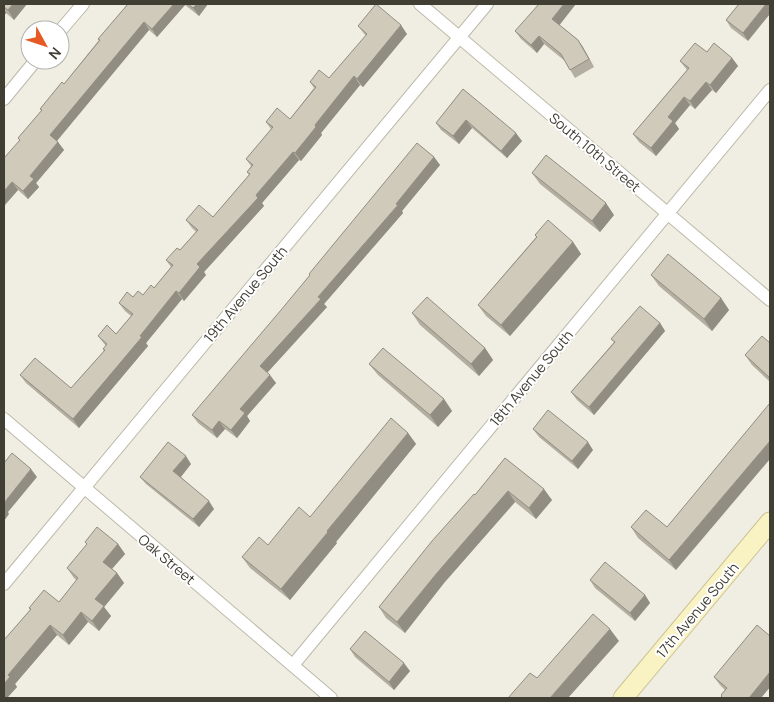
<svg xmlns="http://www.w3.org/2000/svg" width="774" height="702" font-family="Manrope,sans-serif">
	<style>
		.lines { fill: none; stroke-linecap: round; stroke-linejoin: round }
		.street-casing { stroke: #bdb9aa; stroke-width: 14 }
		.secondary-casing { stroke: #ccc496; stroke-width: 21 }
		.street { stroke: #fff; stroke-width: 12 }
		.secondary { stroke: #f9f3c4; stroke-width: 19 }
		.wall { fill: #b3aea0 }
		.shaded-wall { fill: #928d82 }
		.building { fill: #d0caba; stroke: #928d82 }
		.labels { text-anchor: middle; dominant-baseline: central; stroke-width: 4; stroke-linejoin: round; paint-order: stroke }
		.street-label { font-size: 14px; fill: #413e34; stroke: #fff }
	</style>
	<rect width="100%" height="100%" fill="#f0eee3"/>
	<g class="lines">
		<defs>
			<g id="street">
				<polyline points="420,4 770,300"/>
				<polyline points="60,31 83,4"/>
				<polyline points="4,99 36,60"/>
				<polyline points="4,419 331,698"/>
				<polyline points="4,584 487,4"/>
				<polyline points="293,665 770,90"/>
			</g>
			<polyline id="secondary" points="623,698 770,522"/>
		</defs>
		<use href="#street" class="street-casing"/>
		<use href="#secondary" class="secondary-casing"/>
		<use href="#street" class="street"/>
		<use href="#secondary" class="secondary"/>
	</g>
	<g class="wall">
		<polygon points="4,4 27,4 14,20 6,13 4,16"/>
		<polygon points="128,4 208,4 199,16 185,5 157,37 149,30 57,141 64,150 36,183 39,187 28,199 18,190 4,206 19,140 18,138 42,110 40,109 64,84 99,40 98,39"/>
		<polygon points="739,4 748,41 731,28 726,20"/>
		<polygon points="559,25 578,40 594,67 575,78 565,61 544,44 537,53 521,39 515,31"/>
		<polygon points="358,26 407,34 363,87 360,85 321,133 322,135 301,161 299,160 262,203 264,206 204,272 206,275 184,301 182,299 146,343 148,346 79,428 26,383 20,375 71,388 104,351 103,349 106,346 98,336 116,334 131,316 125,311 119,303 133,297 143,295 154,288 171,267 166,260 180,250 196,232 192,228 186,220 213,217 249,175 247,172 251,166 246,159 271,129 266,122 290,119 314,88 310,82 329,78 366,36"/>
		<polygon points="707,52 732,58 738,66 716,93 712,90 695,109 690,105 675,123 679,129 656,156 639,142 633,134 687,70 680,61"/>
		<polygon points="463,89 522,141 507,158 472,128 459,144 441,130 436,123"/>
		<polygon points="434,157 440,165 402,211 403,213 324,304 327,307 267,373 276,383 247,416 250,421 237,438 225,429 217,438 198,423 192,415"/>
		<polygon points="532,173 614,215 600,232 540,184"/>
		<polygon points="535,235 573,242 581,254 510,336 486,316 478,305 536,237"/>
		<polygon points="651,275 721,298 729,310 712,331 659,286"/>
		<polygon points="412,313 485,348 493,360 479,376 420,325"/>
		<polygon points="660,323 665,331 594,415 577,400 571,392 614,342 611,339"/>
		<polygon points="770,343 770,382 752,365 745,355"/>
		<polygon points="369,364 444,399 452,411 438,427 378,375"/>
		<polygon points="533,429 593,450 578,469 539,437"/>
		<polygon points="408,433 416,444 336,542 337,543 290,600 250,568 242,557 268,545 310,517"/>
		<polygon points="505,458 552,500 536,519 515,502 444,583 405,633 386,618 379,607 475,495"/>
		<polygon points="191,464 181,477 214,509 199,527 146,484 140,477"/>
		<polygon points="631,527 667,527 676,570 638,538"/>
		<polygon points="85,542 118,544 125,554 112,569 117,573 124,583 104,607 111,616 99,631 88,622 69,645 57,635 15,684 17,687 7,698 4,698 30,610 29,608 59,602 77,581 74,578 67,568 87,545"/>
		<polygon points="590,580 645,595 650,603 635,621 595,588"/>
		<polygon points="770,636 770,687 761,698 722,696 721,695 725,690 720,685 714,677"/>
		<polygon points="350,649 410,671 394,690 355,657"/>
	</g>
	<g class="shaded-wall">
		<polygon points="13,4 27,4 14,20 8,10"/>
		<polygon points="174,4 184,4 185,5 157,37 152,29"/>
		<polygon points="197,4 208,4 199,16 193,8"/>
		<polygon points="564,4 576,4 558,27 552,19"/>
		<polygon points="766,4 770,4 770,14 748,41 743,33"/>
		<polygon points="4,9 6,13 4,16"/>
		<polygon points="144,22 149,30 55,143 50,135"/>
		<polygon points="401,25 407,34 363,87 357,79"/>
		<polygon points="539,36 544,44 537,53 531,45"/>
		<polygon points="578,40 583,47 594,67 589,59"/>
		<polygon points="732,58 738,66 716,93 710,85"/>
		<polygon points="354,76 360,85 321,133 322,135 301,161 295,153 315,125"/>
		<polygon points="706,82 712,90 695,109 690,101"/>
		<polygon points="684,97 690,105 675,123 679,129 656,156 651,148 668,117"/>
		<polygon points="466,120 472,128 459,144 453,136"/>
		<polygon points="516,133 522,141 507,158 501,151"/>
		<polygon points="58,142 64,150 36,183 39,187 28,199 23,191 30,176"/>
		<polygon points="293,152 299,160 262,203 264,206 204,272 206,275 184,301 179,293 197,264"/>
		<polygon points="434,157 440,165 402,211 403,213 324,304 327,307 266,374 260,366"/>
		<polygon points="12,182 18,190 4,206 4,191"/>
		<polygon points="606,203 614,215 600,232 592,221"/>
		<polygon points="573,242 581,254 510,336 501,325"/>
		<polygon points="176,291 182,299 146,343 148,346 79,428 73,419"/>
		<polygon points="721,298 729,310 712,331 704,319"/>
		<polygon points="660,323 665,331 594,415 589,407"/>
		<polygon points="485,348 493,360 479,376 471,364"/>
		<polygon points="270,375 276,383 247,416 250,421 237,438 231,430 240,409"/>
		<polygon points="444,399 452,411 438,427 430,415"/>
		<polygon points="219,421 225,429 217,438 212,430"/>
		<polygon points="408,433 416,444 336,542 337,543 290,600 281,589 327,531"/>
		<polygon points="770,441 770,459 676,570 669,560"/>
		<polygon points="588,442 593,450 578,469 572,461"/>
		<polygon points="186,456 191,464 179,479 173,471"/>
		<polygon points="31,469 37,477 8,512 9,514 4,521 4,503"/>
		<polygon points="544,489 552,500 536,519 529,508"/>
		<polygon points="508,491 515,502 444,583 405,633 397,622 437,573"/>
		<polygon points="209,501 214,509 199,527 193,519"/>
		<polygon points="118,544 125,554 110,571 103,562"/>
		<polygon points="117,573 124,583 104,607 111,616 99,631 92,621 95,599"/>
		<polygon points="645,595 650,603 635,621 630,613"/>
		<polygon points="81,612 88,622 69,645 63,635"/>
		<polygon points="50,625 57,635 15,684 17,687 7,698 4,698 4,684 8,675"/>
		<polygon points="610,629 619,641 568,698 550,698"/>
		<polygon points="404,663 410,671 394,690 389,682"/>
		<polygon points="770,672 770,687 761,698 749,698"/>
	</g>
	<g class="building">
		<polygon points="4,4 13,4 8,10 4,7"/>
		<polygon points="128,4 174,4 152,29 144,22 50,135 58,142 30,176 34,179 23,191 12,182 4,191 4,158 20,140 18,138 42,110 40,109 62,82 64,84 100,40 98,39"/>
		<polygon points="188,4 197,4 193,8"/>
		<polygon points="376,4 401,25 357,79 354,76 315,125 316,127 295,153 293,152 256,195 258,198 197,264 200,267 179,293 176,291 140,336 142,337 73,419 20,375 35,358 71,388 105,350 103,349 107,344 98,336 107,325 116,334 133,314 119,303 127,292 133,297 138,291 143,295 151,285 154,288 173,265 166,260 177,248 180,250 198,230 186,220 199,205 213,217 250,174 247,172 253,165 246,159 273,127 266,122 277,108 290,119 316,87 310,82 319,70 329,78 367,34 358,26"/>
		<polygon points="539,4 564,4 552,19 578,40 589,59 570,70 561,54 539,36 531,45 515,31"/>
		<polygon points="739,4 766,4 743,33 726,20"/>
		<polygon points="695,43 707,52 714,43 732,58 710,85 706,82 690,101 684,97 668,117 673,121 651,148 633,134 689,68 680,61"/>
		<polygon points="463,89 516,133 501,151 466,120 453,136 436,123"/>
		<polygon points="417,143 434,157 396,204 398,205 318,297 321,299 260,366 270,375 240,409 245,413 231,430 219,421 212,430 192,415 281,310 310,275 309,274"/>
		<polygon points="546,155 606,203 592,221 532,173"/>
		<polygon points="548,220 573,242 501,325 478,305 537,237 535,235"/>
		<polygon points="668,254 721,298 704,319 651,275"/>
		<polygon points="427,297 485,348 471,364 412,313"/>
		<polygon points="640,306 660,323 589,407 571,392 615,342 611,339"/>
		<polygon points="762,336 770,343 770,378 745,355"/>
		<polygon points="383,348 444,399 430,415 369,364"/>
		<polygon points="770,403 770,441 669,560 631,527 646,510 667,527"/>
		<polygon points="548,410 588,442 572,461 533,429"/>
		<polygon points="391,418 408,433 327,531 328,532 281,589 242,557 259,537 268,545 299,507 310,517"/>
		<polygon points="168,442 186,456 173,471 209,501 193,519 140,477"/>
		<polygon points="12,453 31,469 4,503 4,463"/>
		<polygon points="505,458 544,489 529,508 508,491 437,573 397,622 379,607 432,541 474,494 475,495"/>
		<polygon points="97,527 118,544 103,562 117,573 95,599 104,606 92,621 81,612 63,635 50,625 8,675 10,677 4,684 4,640 31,609 29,608 44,590 59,602 78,578 67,568 87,544 85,542"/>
		<polygon points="605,562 645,595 630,613 590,580"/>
		<polygon points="593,614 610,629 550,698 508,698 530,673 537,678"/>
		<polygon points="757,625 770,636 770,672 749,698 720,698 722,696 721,695 727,688 714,677"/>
		<polygon points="365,631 404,663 389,682 350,649"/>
	</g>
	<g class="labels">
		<g class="street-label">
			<text transform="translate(595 152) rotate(40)">South 10th Street</text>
			<text transform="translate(245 294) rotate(-50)">19th Avenue South</text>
			<text transform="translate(531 378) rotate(-50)">18th Avenue South</text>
			<text transform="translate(167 559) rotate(40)">Oak Street</text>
			<text transform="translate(697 610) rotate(-50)">17th Avenue South</text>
		</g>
	</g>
	<rect width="774" height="702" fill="none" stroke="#413e34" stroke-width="10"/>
	<g transform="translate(45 45) rotate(130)"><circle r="24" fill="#ffffff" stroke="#b3b2ae"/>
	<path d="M0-4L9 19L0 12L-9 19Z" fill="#e65924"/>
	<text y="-8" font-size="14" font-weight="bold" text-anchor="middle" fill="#413e34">N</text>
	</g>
</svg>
